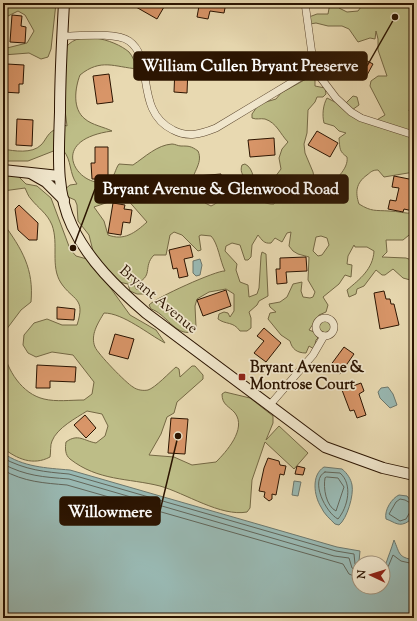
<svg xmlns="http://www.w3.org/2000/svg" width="417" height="621" font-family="'Sorts Mill Goudy',serif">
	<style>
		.green { fill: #bdbd87; stroke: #746844; fill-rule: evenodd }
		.water { fill: #99b9b3; stroke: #6d776c }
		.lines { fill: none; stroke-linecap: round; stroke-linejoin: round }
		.shore { stroke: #62665a; stroke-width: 1 }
		.building { fill: #d89568; stroke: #2b1401 }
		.street-casing { stroke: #5a452d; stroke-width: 8 }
		.secondary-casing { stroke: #2b1401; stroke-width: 12 }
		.street { stroke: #f0e6cc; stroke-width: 7 }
		.secondary { stroke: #f0e6cc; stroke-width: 10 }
		.poi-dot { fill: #8f2418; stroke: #f0e6cc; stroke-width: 1.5 }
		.labels { text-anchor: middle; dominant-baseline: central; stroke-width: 3.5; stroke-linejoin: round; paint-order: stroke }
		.street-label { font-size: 15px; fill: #2b1401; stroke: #f0e6cc }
		.poi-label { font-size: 15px; font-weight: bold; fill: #2b1401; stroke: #f0e6cc; text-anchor: start }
		.leader { fill: none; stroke: #2b1401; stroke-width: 1.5 }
		.callout-dot { fill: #2b1401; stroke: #f0e6cc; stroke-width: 1.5 }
		.callout { fill: #2b1401; stroke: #2b1401; stroke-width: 1.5 }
		.callout-label { font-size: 16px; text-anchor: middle; font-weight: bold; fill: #fff }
	</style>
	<rect width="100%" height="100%" fill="#e8d9b1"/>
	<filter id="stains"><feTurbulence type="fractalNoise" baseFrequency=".005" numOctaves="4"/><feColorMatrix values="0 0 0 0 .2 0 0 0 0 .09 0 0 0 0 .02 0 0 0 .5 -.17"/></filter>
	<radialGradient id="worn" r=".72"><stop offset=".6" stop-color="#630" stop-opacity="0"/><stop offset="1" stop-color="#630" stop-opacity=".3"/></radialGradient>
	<g class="green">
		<polygon points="3,3 56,3 51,49 48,57 41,59 29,53 3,55 3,49 27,43 34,31 25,15 18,11 8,16 3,22"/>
		<path d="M330 3H339V8L347 12 358 11 364 3H414V52L411 64 414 71 412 80 414 93 409 111 414 115V172L384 177 378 170C372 170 371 172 367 175 356 183 355 192 359 204 372 212 375 210 389 211 399 211 404 214 414 213V231L403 240H386L387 252 382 257 406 258 414 261V281L403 278 393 269 385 275H382L376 270 364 286 357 289 356 294 349 297 347 290C360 279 373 269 374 251L367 247H355L354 245 348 256 347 264 352 265 351 277 345 275 339 284 323 297 328 305 326 312 319 315 309 330 314 332 318 338 316 340 314 349 309 346 306 353C297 353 292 349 290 341L281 335 268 319 270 313 276 312 270 307 269 304 280 302 287 297 293 284 302 282 301 291 303 297 310 298 313 297 315 292 308 280 309 257 298 254 293 251 289 246 291 232 287 233 282 242 275 238 271 243C264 244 262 240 258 235L252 245 251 257 248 260H245L240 245 232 243 226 246 225 251 237 264 236 270 240 282 248 285 249 297 257 294 259 288 261 256 262 252 266 254 268 296 259 301 257 305 249 312 251 318V328L247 331H240C233 321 226 325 218 319L219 314 224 312 228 313 230 317 234 311V294L226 289 209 292 197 299 195 306 196 327 191 332C176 336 165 313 151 309L149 305C155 298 217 270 225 271 220 261 218 243 211 236L201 235 199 236 201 250 198 251 182 235 174 232 170 235 166 255H154C142 267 155 277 134 284L136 289 144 291 147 294H137L130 291 128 284 119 282 110 275 93 251 89 235 78 221 77 205 75 200 66 196 64 190 70 185 77 184C69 174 72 160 63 150H56L28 161H3V149C14 151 32 154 41 145 46 140 47 134 54 130L56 136 64 125 67 126 65 110 64 51C74 28 114 39 129 52 133 56 135 64 138 69 114 67 101 58 80 75 75 88 72 109 85 119 92 125 104 127 112 131 40 141 84 194 109 180 115 177 115 169 119 164L133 165C145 157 157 145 172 144 175 144 178 146 181 146 189 146 191 146 198 151 204 164 190 174 191 189L205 203 211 206C226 199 222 192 231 185 235 183 240 183 244 181L245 178C242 174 240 171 242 165L245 164C254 168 256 185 251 193 255 199 267 205 274 204L277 199 274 191 277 184 275 177 281 169 279 158 282 149 288 142C280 134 277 123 265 119 260 118 257 120 252 118V114L259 104 276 99 281 93 308 78 315 80V86L325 88 326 94 323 97H317L315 102 308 110 307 133 304 144 305 153 313 172 316 188 321 190H325C334 181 349 169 347 157 339 151 340 149 339 138L346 133 339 131 334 126 324 123C322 115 323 105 327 98L341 105 346 103 353 96 357 97 359 105 352 110 375 121 385 115 370 86 371 81 378 76H387L378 50V39L376 31 375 39 370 38 358 42 349 29 342 26H328L316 23 310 24 309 17 317 14H328ZM123 197 126 198 147 222C135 233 124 241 108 235L104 221 94 207ZM321 236 327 238 329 245 322 255 318 256 313 251 316 237Z"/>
		<path d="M3 173 17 175 26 184 37 186 51 198 70 249 76 256 87 259 99 272 130 315 156 330 165 343C148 334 123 313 104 313 98 323 90 335 95 347 98 354 126 383 133 387 137 390 143 391 148 390 155 388 170 372 176 367L179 369 180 377 192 366H195L203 375V379L177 402 174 413 167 417 161 434 149 455 174 457 192 465 216 462C226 452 247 429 235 413 229 406 222 405 222 394L225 392 250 398 273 416V423L266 440 279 426 308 453 294 469 265 442 252 480 250 508 247 512C221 517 185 493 160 486 128 478 98 481 70 459 65 455 65 448 66 442 78 433 84 441 96 443L105 436 108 426 102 414 87 411C76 418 57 428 52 441 50 445 51 452 50 457 33 466 17 459 3 448V349C7 370 22 394 44 399 56 402 71 400 84 400L92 394 94 382 73 355 52 352 36 357 28 353 23 345 24 335 34 323 47 319 62 325H77C86 297 73 301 61 283 50 266 59 244 52 225 47 213 38 208 31 199 28 196 27 192 25 188L3 191Z"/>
		<path d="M3 223C22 249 34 269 31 302L21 310 3 334Z"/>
		<circle cx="325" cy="327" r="8"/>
	</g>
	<g class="water">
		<polygon points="200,259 202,265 200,275 196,276 193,273 193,261"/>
		<polygon points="388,387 393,394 397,405 390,408 380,398 378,392 381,388"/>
		<path d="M3 453C23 467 46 468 70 470L337 547 360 551 357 582H359V587H383C383 565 388 560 394 540 400 554 398 557 414 560V618H3Z"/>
		<path d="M324 467 342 469C347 473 351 479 352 485 354 495 347 519 339 525L335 524C330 519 324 514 321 507 314 496 311 475 324 467Z"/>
		<polygon points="294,481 301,482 298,496 292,495"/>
		<path d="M399 495 407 496 414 505 409 521C399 528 395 522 386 519 384 510 392 498 399 495Z"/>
	</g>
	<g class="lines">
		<g class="shore">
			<path d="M3 458C25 470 45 472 69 474L336 551 354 554 355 564 359 567"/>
			<path d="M3 464C26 476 43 477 69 479L334 556 349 558 352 568 359 572"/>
			<path d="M3 470C24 482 44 483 67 485L343 564 349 574 359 578"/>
			<path d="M325 472 340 473C353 484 348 507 338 519 326 513 309 480 325 472Z"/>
			<path d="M327 477 338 478 344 487 336 511C326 506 323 488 325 478Z"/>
			<polyline points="414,505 405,500 400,499 396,502 389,514 400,521 406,519 410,512 414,511"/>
			<polyline points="383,569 388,567 393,555 401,561 414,564"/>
		</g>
	</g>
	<g class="building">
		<polygon points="129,3 156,3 164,7 157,19"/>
		<polygon points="205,3 226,3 224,13 210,11 208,19 197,17 199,6 204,7"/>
		<polygon points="12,15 22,16 21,26 26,27 25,43 10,42"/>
		<polygon points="354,54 373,64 366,77 347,67"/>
		<polygon points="7,64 24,65 23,84 19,84 19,93 3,92 3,83 6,83"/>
		<polygon points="175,67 188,68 187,93 174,92"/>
		<polygon points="109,74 113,102 97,104 93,76"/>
		<polygon points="17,119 33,120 32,146 16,145"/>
		<polygon points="317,131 338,143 330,157 308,145"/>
		<polygon points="274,138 275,155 250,157 248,140"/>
		<polygon points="95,147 108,147 108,179 92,179 91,163 95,163"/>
		<polygon points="221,174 222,188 213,189 214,199 206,200 205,194 198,194 197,176"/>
		<polygon points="394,176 414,180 413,211 404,209 403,212 388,209 390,200 396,201 399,188 392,187"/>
		<polygon points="113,203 125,205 124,209 132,210 130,223 123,222 121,235 108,233"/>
		<polygon points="19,205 38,223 37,240 29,240 18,230 15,209"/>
		<polygon points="190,245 193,257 184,259 188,276 179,278 177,268 173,269 169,250"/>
		<polygon points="306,257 307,271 286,272 287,283 277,284 276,269 280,269 280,258"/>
		<polygon points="226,290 231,306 203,316 197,300"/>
		<polygon points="384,291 386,299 390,299 391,304 394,304 399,325 380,329 374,293"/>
		<polygon points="57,307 75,309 74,320 57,319"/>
		<polygon points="264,328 281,343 266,362 254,353 264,341 257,336"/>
		<polygon points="115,334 134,339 128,359 109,354"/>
		<polygon points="344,347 354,354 340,374 330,366"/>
		<polygon points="37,365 76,367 75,382 50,381 50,388 36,388"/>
		<polygon points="361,383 364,391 359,394 366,415 357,418 354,410 350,411 342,390"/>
		<polygon points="85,415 96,428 86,438 74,425"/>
		<polygon points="171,418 188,419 185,454 168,453"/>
		<polygon points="268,458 279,461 280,465 286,466 284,475 280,474 276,495 272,494 272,499 269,501 264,497 265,492 259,491 264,468"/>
		<polygon points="297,466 305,468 303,475 295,474"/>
	</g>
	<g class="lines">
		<defs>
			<g id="street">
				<polyline points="305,3 314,69 336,98 351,112 361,118 414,135"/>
				<path d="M62 36C78 36 116 32 129 41 155 59 134 111 173 130 188 138 201 134 216 128L314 69"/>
				<circle cx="325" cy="327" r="9"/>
				<polyline points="269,406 313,355 324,336"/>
			</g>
			<g id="secondary">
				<path d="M64 3C62 39 60 76 60 112 59 150 55 191 72 226 89 261 117 288 146 313L325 447 383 468 414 475"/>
				<polyline points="3,170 59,176"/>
				<polyline points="32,174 46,182 64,200"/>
			</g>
		</defs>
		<use href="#street" class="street-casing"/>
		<use href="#secondary" class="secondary-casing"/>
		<use href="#street" class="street"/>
		<use href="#secondary" class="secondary"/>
	</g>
	<rect class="poi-dot" x="238" y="373" width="8" height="8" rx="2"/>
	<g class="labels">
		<g class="street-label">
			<text transform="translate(158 300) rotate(40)">Bryant Avenue</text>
		</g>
		<g class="poi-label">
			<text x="250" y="368">Bryant Avenue &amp;<tspan x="250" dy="17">Montrose Court</tspan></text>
		</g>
	</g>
	<path class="leader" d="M395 17L367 66M73 248L95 189M178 436L160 511"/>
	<g class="callout-dot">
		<circle cx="395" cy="17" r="4"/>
		<circle cx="73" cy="248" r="4"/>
		<circle cx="178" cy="436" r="4"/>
	</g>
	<g class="callout">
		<rect x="134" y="52" width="233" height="28" rx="4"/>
		<rect x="95" y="175" width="253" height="28" rx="4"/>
		<rect x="60" y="497" width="100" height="28" rx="4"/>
	</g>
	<g class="callout-label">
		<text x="250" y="71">William Cullen Bryant Preserve</text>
		<text x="221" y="194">Bryant Avenue &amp; Glenwood Road</text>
		<text x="110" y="517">Willowmere</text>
	</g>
	<rect width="417" height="621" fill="none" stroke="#e8d9b1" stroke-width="16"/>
	<rect x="4" y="4" width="409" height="613" fill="none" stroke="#2b1401" stroke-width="2"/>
	<rect x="8" y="8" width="401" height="605" fill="none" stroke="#2b1401"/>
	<g transform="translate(371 575) rotate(274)"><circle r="19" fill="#f0e6cc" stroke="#a1927b"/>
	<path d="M0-3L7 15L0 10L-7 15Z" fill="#8f2418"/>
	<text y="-6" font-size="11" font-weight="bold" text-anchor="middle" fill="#2b1401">N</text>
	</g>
	<rect width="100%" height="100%" filter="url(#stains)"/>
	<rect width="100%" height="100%" fill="url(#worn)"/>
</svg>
